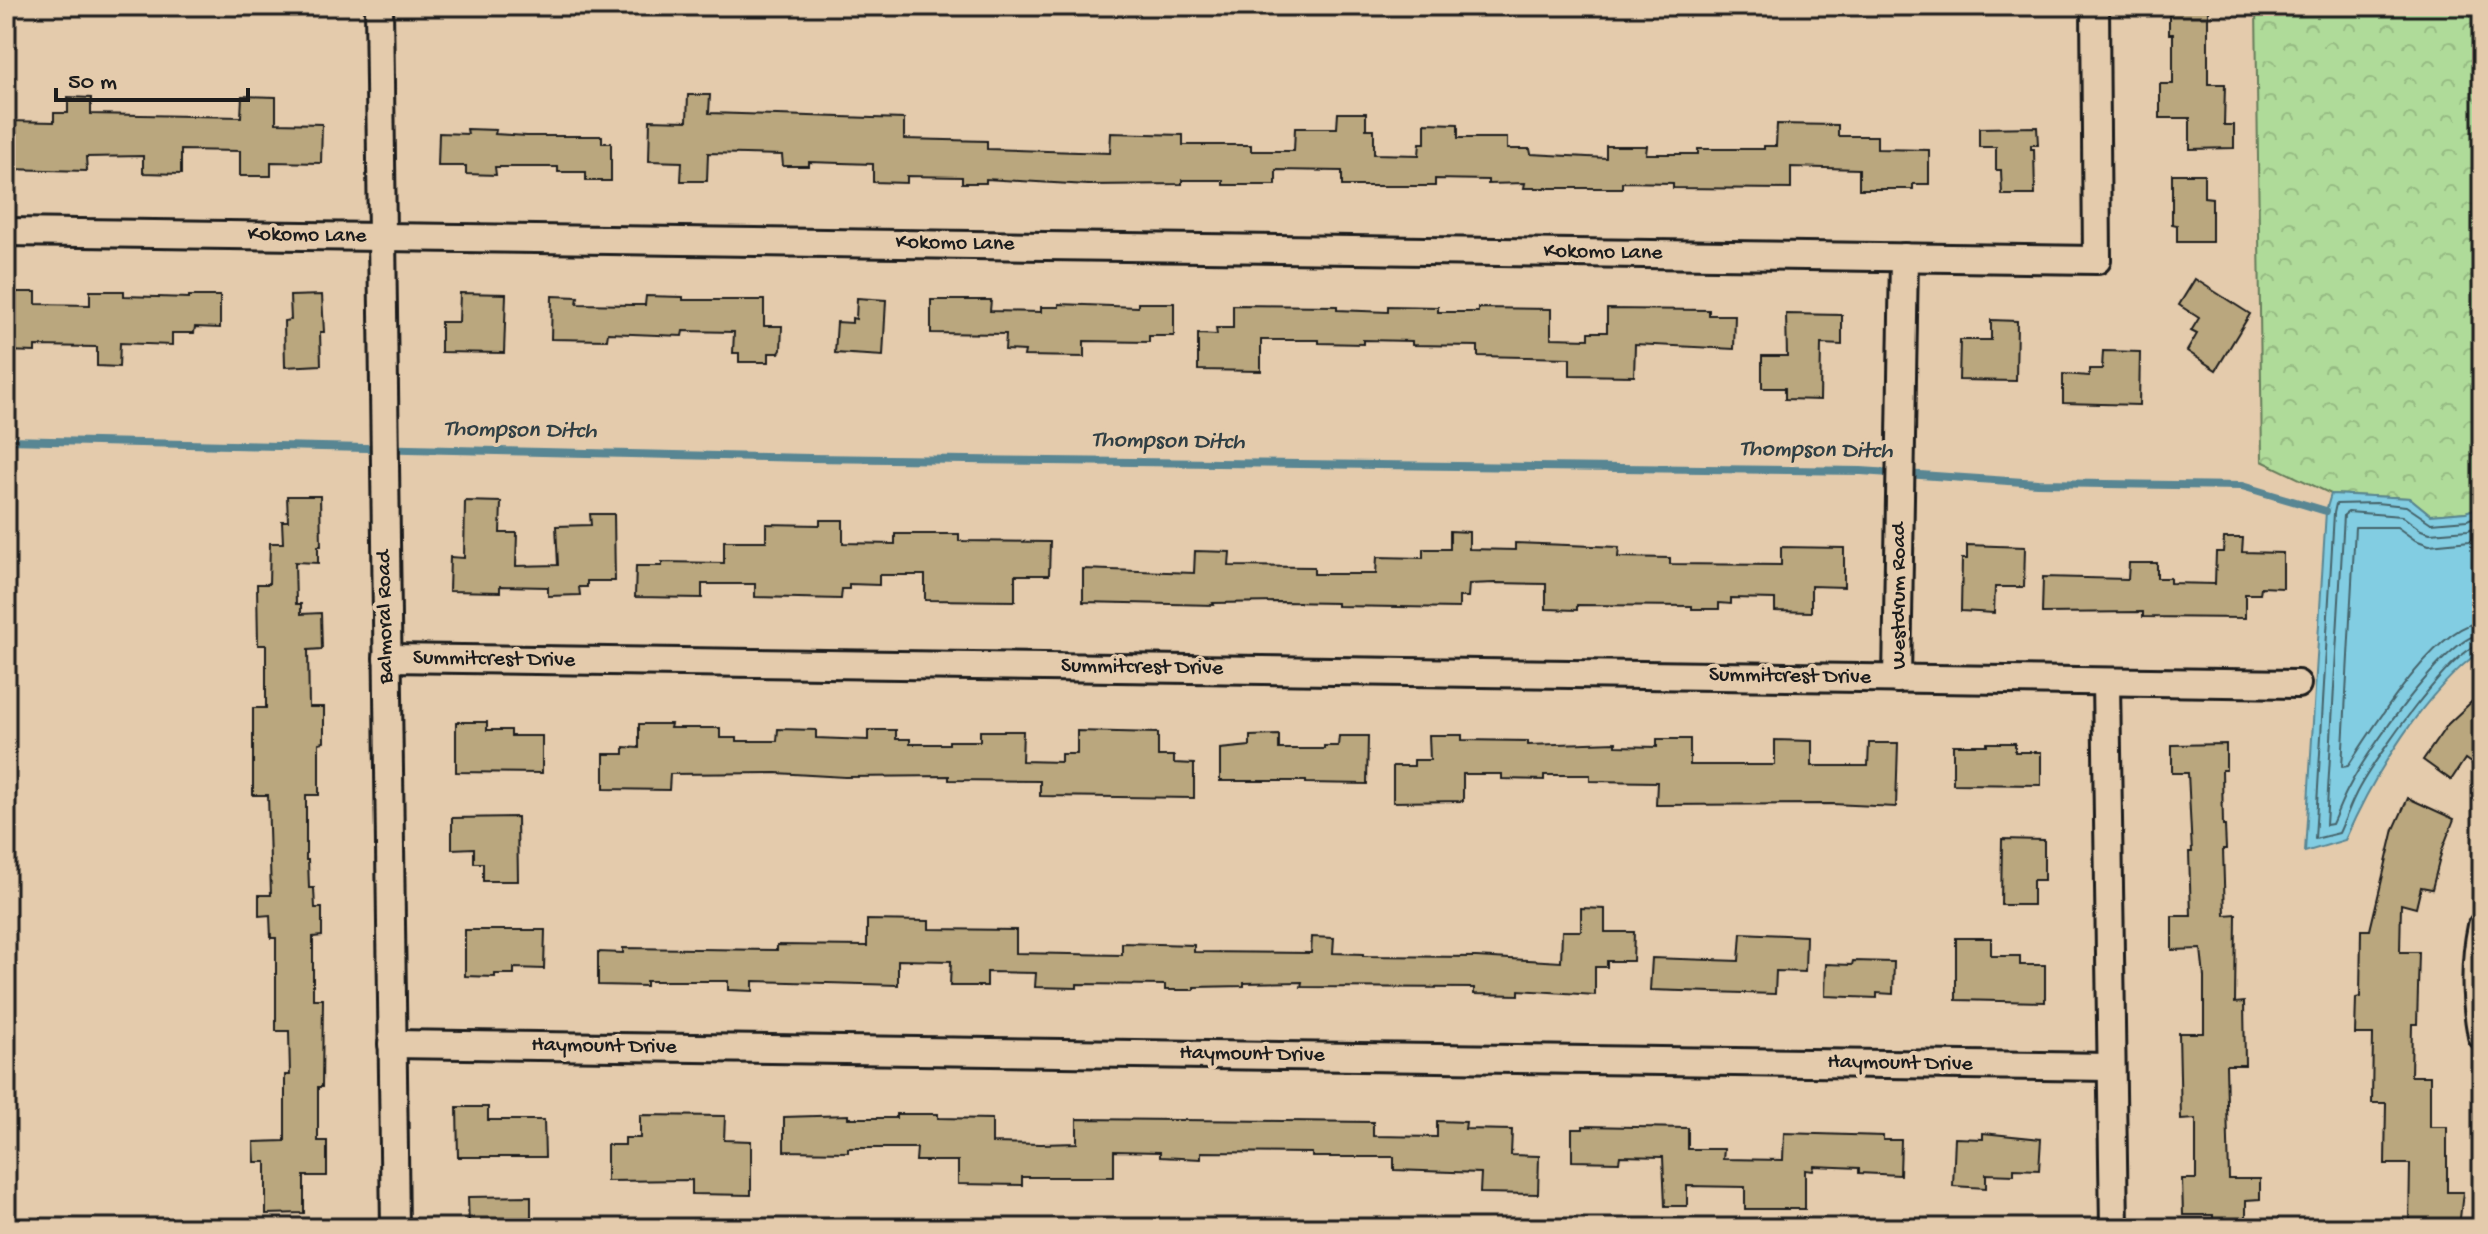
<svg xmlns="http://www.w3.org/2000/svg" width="2488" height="1234" font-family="'Gochi Hand',sans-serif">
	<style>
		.forest { fill: url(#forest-crowns); stroke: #667c5a; stroke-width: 2 }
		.water { fill: #82cde2; stroke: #598693; stroke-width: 2 }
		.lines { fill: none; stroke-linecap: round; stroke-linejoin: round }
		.shore { stroke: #45636b; stroke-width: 2 }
		.stream { stroke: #598693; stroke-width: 8 }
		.building { fill: #baa77e; stroke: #1c1c1c; stroke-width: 2 }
		.minor-casing { stroke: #1c1c1c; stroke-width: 32 }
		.minor { stroke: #e4cbac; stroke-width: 26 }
		.labels { text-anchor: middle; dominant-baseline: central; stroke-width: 8; stroke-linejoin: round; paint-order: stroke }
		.street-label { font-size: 22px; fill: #1c1c1c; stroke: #e4cbac }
		.water-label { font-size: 24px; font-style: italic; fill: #303f44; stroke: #e4cbac }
	</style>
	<defs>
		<pattern id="forest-crowns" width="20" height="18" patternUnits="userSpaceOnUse" patternTransform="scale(2)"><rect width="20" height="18" fill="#afdb99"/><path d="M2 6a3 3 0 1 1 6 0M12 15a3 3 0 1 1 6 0" fill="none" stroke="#96bb83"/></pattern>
	</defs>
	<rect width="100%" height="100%" fill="#e4cbac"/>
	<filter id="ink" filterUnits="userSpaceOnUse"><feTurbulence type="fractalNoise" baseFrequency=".0125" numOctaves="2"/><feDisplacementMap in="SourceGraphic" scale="16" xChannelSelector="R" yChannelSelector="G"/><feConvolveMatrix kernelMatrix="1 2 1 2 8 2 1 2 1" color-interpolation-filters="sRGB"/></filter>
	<g filter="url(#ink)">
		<polygon class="forest" points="2256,6 2482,6 2482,506 2466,512 2431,515 2410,498 2331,494 2262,461"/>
		<path class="water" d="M2331 494 2410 498 2431 515 2466 512 2482 506V650C2424 691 2373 776 2345 840L2305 852 2326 511Z"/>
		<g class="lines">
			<g class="shore">
				<path d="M2482 514 2467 520 2431 523 2406 506 2376 503 2336 504 2334 513 2315 839 2339 833C2346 818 2351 802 2359 788 2375 759 2453 647 2482 644"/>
				<path d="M2482 525 2468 530 2430 533 2421 530 2402 516 2348 512 2344 515 2326 825 2332 824C2338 811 2343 797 2350 785 2366 753 2448 635 2482 634"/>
				<path d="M2482 538 2470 541 2429 545 2415 540 2397 527H2355L2342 767 2348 766C2372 730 2437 623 2482 622"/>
			</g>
			<polyline class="stream" points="6,440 809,458 1861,471 2038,483 2242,486 2326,511"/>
		</g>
		<g class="building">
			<polygon points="2169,6 2208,6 2208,84 2225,84 2224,125 2234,125 2234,148 2190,149 2190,118 2160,118 2160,84 2173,84 2173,34 2169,34"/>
			<polygon points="688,95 710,95 709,113 904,119 904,139 987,141 987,149 1110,153 1111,133 1183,135 1183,145 1251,145 1251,151 1294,151 1295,128 1337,128 1338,113 1366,113 1366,129 1374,129 1374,154 1419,155 1420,143 1425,143 1425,123 1458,124 1458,138 1507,138 1507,149 1530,149 1531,154 1606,158 1606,146 1647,146 1646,154 1698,154 1698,149 1764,149 1764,146 1776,146 1777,124 1838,125 1838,136 1877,136 1877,149 1929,150 1929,184 1913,184 1913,189 1859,189 1859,169 1791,167 1791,189 1673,188 1673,183 1622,182 1622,188 1524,188 1525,183 1488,184 1488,180 1435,179 1435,186 1342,186 1342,171 1276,170 1276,185 1223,185 1223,180 1182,180 1182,184 1088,185 986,179 986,183 962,183 962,177 907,176 907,183 873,182 873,164 809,162 809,166 783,166 782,155 708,153 707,181 681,181 682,162 649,161 650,120 687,121"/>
			<polygon points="242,96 276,97 276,123 322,124 321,163 271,162 271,176 240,176 240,151 181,150 181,174 143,173 143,156 86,157 87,171 6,169 8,121 54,122 54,113 68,113 68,97 91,98 91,114 241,117"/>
			<polygon points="2037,127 2038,145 2031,145 2031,149 2034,149 2035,195 2002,195 2001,170 1996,170 1996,147 1979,147 1979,128"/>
			<polygon points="467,129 496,130 495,134 527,136 602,136 602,143 611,143 611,181 586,181 586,172 558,172 558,167 495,167 496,175 466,174 466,166 438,166 439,133 468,134"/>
			<polygon points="2172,174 2204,174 2204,197 2212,198 2212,242 2177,242 2177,225 2172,224"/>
			<polygon points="2195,279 2250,314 2216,370 2187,351 2197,334 2191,331 2199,318 2179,305"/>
			<polygon points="90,291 124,291 124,296 189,298 189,296 220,296 220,328 195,327 194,333 172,333 172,345 120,343 119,367 97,366 97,347 35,346 35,352 6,351 6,292 36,292 36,304 90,305"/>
			<polygon points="460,293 506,294 504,353 441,352 441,322 459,322"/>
			<polygon points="322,295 324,332 320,332 321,365 285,367 284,321 291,320 290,296"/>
			<polygon points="552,296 578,297 577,304 633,305 645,305 646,296 683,297 683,300 764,300 764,326 782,326 781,350 779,353 769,353 769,362 739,362 739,353 733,353 734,332 683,331 682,336 608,333 607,340 551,339"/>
			<polygon points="857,298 886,300 883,356 835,353 837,322 852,323 852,318 856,319"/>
			<polygon points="931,300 991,300 990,311 1041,312 1041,307 1059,307 1059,304 1138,307 1138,303 1174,303 1174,336 1149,336 1149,342 1084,341 1084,357 1024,356 1025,351 1005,350 1006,334 931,333"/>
			<polygon points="1233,305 1337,306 1337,310 1388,312 1388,306 1438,307 1438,312 1478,312 1478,308 1551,309 1551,338 1589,339 1589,332 1607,332 1607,309 1709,310 1709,315 1735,315 1734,349 1635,344 1634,376 1570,375 1570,358 1478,356 1478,346 1412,345 1412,341 1363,340 1363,344 1319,343 1319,340 1261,340 1261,371 1198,370 1198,334 1217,335 1216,328 1233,328"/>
			<polygon points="1786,314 1842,315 1842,345 1821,344 1820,400 1785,399 1785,388 1762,388 1762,356 1787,356"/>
			<polygon points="1991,320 2017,321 2016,381 1959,380 1960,340 1991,340"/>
			<polygon points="2103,351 2140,352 2139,405 2063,403 2063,374 2089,376 2089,369 2102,369"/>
			<polygon points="287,496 320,496 321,546 318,546 318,563 295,562 296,604 301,604 301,614 321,613 322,649 308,650 309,707 324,707 324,742 319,743 319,795 306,795 306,860 308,860 309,888 314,888 315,908 322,908 322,936 313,937 313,999 323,999 322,1087 318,1087 318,1141 327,1141 327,1176 304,1176 304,1213 266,1214 266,1162 255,1162 254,1142 285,1141 285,1075 290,1075 289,1031 276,1031 276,938 271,938 270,915 259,916 259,895 271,895 268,795 253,795 253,708 266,708 266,645 258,645 257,584 269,584 270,543 283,543 282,521 288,521"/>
			<polygon points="465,501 501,502 500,533 517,533 516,566 558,565 556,526 591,525 590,514 614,514 615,581 587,581 587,587 579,587 580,595 548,596 548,587 500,586 500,592 449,591 450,557 464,558"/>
			<polygon points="820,520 843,520 843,543 895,544 895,534 959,534 959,541 1050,542 1049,575 1015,575 1015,601 925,600 925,575 879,575 879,585 849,584 849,589 842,589 841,599 755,597 755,584 702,584 702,598 635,597 636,566 662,566 662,562 724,563 724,541 766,541 766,524 820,525"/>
			<polygon points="1450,531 1469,532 1469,549 1515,550 1515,543 1619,547 1618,557 1670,558 1670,564 1781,565 1781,547 1844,548 1844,587 1811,586 1811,612 1775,611 1775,599 1731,598 1731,604 1719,603 1719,609 1692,609 1692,606 1577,605 1577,610 1546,609 1546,584 1495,583 1469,584 1468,597 1459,597 1459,608 1337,606 1337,603 1281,602 1213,603 1214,605 1083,602 1083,569 1194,573 1195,551 1230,552 1229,566 1314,567 1314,574 1376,574 1377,557 1423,558 1423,549 1450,549"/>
			<polygon points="2224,538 2243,538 2242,552 2283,553 2283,588 2261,587 2260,594 2245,594 2245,618 2143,617 2143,612 2042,613 2043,577 2128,579 2129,563 2157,563 2157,578 2170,578 2170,583 2215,584 2216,552 2223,552"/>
			<polygon points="1967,545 2025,547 2024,587 1995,587 1994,613 1961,611 1962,559 1967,559"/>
			<polygon points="2482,692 2482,771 2465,759 2451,780 2423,760 2448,724"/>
			<polygon points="456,722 487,722 487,730 511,730 511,736 542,736 542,773 456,772"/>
			<polygon points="639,724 671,724 670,728 720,728 720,738 737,738 737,741 777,741 778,729 816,730 816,738 868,740 868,730 896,730 896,739 910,739 910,744 949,744 949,741 980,741 980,731 1023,731 1022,761 1061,762 1061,754 1077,754 1077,731 1158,733 1158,756 1174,756 1174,763 1194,764 1194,798 1040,796 1040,781 949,780 949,776 845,777 776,773 670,774 669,790 604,789 604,754 624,754 624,747 639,748"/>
			<polygon points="1279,735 1279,749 1324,749 1324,746 1338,746 1339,736 1368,736 1367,784 1306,783 1306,781 1220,781 1220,749 1250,746 1250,736"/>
			<polygon points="1429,735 1462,735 1462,740 1528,741 1528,745 1616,742 1616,746 1657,747 1657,739 1690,739 1690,765 1775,765 1775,740 1812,741 1812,766 1868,766 1869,743 1898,743 1896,807 1832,804 1656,805 1657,782 1590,781 1590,775 1544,775 1544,780 1502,779 1502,774 1463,774 1463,801 1393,802 1393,766 1414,766 1414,760 1430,760"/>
			<polygon points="1987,743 2015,743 2015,752 2041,752 2041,785 1953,784 1953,745 1987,745"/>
			<polygon points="2226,744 2226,770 2222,770 2223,826 2225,826 2226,849 2223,849 2225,915 2236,914 2235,1003 2244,1002 2245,1065 2226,1065 2229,1179 2260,1179 2260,1199 2246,1200 2246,1228 2213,1228 2213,1215 2183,1215 2182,1179 2196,1179 2196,1119 2181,1120 2179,1033 2204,1033 2204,977 2201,949 2172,950 2172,916 2191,916 2189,852 2192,852 2188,773 2172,773 2172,745"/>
			<polygon points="2408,798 2454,819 2442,850 2432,889 2421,887 2416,908 2401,904 2400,952 2419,952 2417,1024 2412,1024 2411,1076 2430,1076 2430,1127 2447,1127 2447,1192 2463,1192 2459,1227 2409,1226 2410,1164 2385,1164 2386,1103 2372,1103 2373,1034 2355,1034 2356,998 2360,997 2361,930 2370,930 2394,829"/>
			<polygon points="517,817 518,881 483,881 483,863 474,863 474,848 452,849 452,818"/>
			<polygon points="2002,839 2044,840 2044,880 2033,880 2033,905 2001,905"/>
			<polygon points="1581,908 1605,909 1605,932 1634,932 1633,961 1607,961 1607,967 1595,967 1595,995 1519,990 1519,995 1474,994 1474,988 1301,987 1302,982 1244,983 1244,986 1194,987 1194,990 1165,990 1165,985 1077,984 1077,988 1035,987 1036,973 987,972 987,986 950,986 951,961 898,960 898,985 753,981 753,991 728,990 728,981 646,981 646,986 598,985 598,952 623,953 623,948 777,950 777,945 867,946 867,920 929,921 929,929 1016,930 1016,953 1122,955 1122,943 1194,945 1194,952 1311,953 1312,937 1334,938 1333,953 1363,954 1363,956 1476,957 1561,962 1562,931 1581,931"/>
			<polygon points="465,930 545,930 544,969 514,968 514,974 495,974 495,977 465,976"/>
			<polygon points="1741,933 1806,936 1805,972 1776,971 1775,994 1650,990 1652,958 1739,961"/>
			<polygon points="1956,938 1991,938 1991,956 2020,956 2020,965 2045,965 2045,1002 1956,1000"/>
			<polygon points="1853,961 1894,962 1893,994 1877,993 1877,998 1825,996 1826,964 1852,965"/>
			<polygon points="457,1107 488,1107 488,1120 544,1120 545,1157 458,1157"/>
			<polygon points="896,1114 938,1114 938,1118 992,1119 992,1143 1041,1144 1077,1143 1077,1119 1373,1122 1373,1136 1437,1137 1437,1121 1466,1122 1465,1129 1512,1130 1511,1155 1539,1156 1538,1194 1480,1193 1481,1173 1394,1170 1394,1157 1312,1157 1312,1153 1201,1152 1201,1159 1160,1157 1160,1152 1114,1151 1114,1177 1022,1177 1022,1185 958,1184 958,1161 916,1161 917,1148 848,1148 848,1152 784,1151 784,1117 848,1115 848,1118 896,1118"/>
			<polygon points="640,1115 725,1116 724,1140 751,1141 751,1195 692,1194 692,1180 607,1181 607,1145 625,1145 625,1138 640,1138"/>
			<polygon points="1583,1126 1688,1128 1688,1149 1724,1149 1723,1159 1783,1160 1784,1133 1883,1136 1883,1140 1901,1140 1900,1175 1859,1173 1859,1168 1814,1166 1813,1171 1805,1170 1805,1209 1745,1209 1745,1187 1687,1186 1687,1206 1665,1206 1663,1157 1620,1156 1619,1162 1572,1161 1572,1129 1583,1129"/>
			<polygon points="1983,1133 2041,1139 2039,1170 2014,1169 2014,1175 1986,1174 1986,1188 1953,1186 1955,1138 1983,1139"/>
			<polygon points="531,1196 531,1228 469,1228 468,1197"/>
		</g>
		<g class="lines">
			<defs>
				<g id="minor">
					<polyline points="379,6 395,1228"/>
					<polyline points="6,232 2097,260 2095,6"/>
					<polyline points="387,658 2297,684"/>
					<polyline points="1897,679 1904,257"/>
					<polyline points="2106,682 2114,1228"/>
					<path d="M2482 926C2474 963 2475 999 2482 1036"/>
					<polyline points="392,1044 2111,1067"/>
				</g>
			</defs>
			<use href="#minor" class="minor-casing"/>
			<use href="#minor" class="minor"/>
		</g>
	</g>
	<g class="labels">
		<g class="street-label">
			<text transform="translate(307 236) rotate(1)">Kokomo Lane</text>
			<text transform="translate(955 244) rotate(1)">Kokomo Lane</text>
			<text transform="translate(1603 253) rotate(1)">Kokomo Lane</text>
			<text transform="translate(1900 596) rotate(-90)">Westdrum Road</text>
			<text transform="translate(386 617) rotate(-91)">Balmoral Road</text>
			<text transform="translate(494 660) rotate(1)">Summitcrest Drive</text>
			<text transform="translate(1142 668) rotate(1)">Summitcrest Drive</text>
			<text transform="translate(1790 677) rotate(1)">Summitcrest Drive</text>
			<text transform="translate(604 1047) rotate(1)">Haymount Drive</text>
			<text transform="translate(1252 1055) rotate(1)">Haymount Drive</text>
			<text transform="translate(1900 1064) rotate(1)">Haymount Drive</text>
		</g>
		<g class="water-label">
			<text transform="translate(520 431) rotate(1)">Thompson Ditch</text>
			<text transform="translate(1168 442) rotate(1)">Thompson Ditch</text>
			<text transform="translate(1816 451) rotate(1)">Thompson Ditch</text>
		</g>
	</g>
	<rect width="2488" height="1234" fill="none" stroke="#e4cbac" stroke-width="32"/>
	<rect x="16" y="16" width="2456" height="1202" fill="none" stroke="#1c1c1c" stroke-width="3" filter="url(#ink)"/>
	<path d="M56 88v12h192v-12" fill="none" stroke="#1c1c1c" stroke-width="4"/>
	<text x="68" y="88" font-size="24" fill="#1c1c1c" stroke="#e4cbac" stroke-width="6" paint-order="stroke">50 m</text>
</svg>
